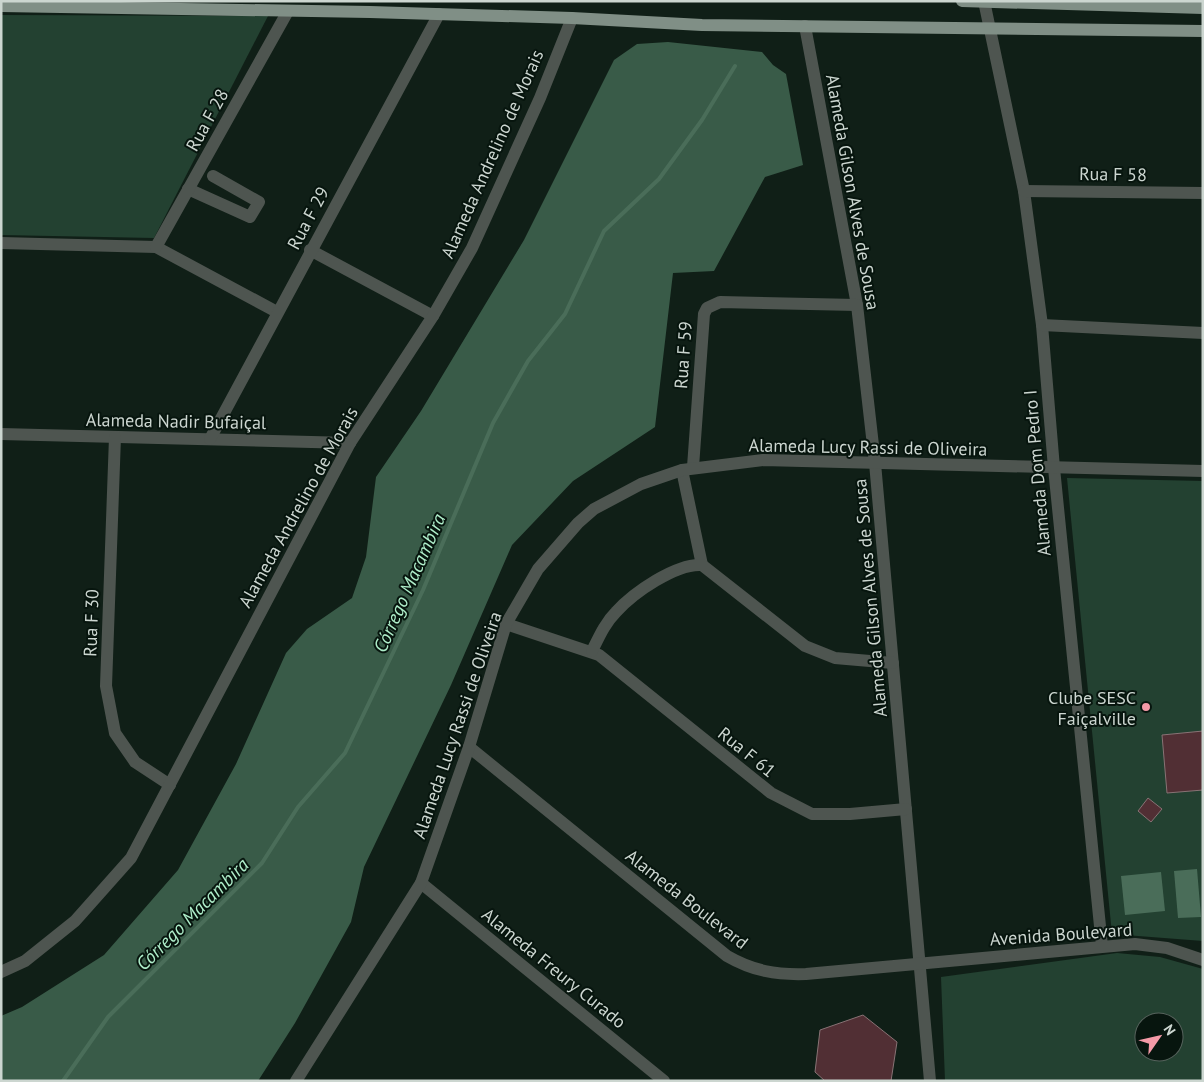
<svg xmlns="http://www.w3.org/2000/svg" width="1204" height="1082" font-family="'PT Sans',sans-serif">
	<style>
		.green { fill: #234131; fill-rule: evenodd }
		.forest { fill: #395b48 }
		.water { fill: #4a6d59 }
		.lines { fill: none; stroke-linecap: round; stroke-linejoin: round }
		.stream { stroke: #4a6d59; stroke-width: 4 }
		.building { fill: #512f34; stroke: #887375 }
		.minor { stroke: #4e5550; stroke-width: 12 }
		.major { stroke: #808f86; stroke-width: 12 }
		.poi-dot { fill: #f49aa7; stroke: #07150e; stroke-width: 2 }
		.labels { text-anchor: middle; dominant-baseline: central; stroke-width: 4; stroke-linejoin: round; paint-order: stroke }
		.street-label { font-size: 18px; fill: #ccd6d0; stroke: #07150e }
		.poi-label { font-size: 18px; fill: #ccd6d0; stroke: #07150e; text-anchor: end }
		.water-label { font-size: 19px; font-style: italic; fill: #afeeca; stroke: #07150e }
	</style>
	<rect width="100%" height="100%" fill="#101f17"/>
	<g class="green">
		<polygon points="1,15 268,16 154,238 1,235"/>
		<polygon points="1067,478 1203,481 1203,941 1112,934"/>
		<path d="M1117 953 1160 957 1203 969V1081H945L941 977ZM1144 1022H1174V1052H1144Z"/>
	</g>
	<polygon class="forest" points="668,42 762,52 773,65 786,74 803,165 765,177 714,271 673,273 655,427 573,481 512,545 451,685 364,867 351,922 295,1023 258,1081 1,1081 1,1016 22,1007 104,955 178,870 236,764 286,653 307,629 352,598 366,557 376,477 421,411 524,240 614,60 637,44"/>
	<g class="water">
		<polygon points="1197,869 1201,917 1178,918 1174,871"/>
		<polygon points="1161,872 1165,911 1125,915 1121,876"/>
	</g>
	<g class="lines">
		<polyline class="stream" points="63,1081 108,1017 262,863 298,807 345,753 423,590 493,423 528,361 565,314 604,231 659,179 702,120 735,66"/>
	</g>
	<g class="building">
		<polygon points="1203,731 1203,790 1167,793 1162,735"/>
		<polygon points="1148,798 1162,809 1151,822 1138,811"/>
		<polygon points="863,1015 897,1042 891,1081 825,1081 815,1072 820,1030"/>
	</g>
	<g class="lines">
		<g class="minor">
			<polyline points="984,1 1024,191 1042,325 1054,468 1102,946"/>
			<polyline points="805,26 857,305 875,463 930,1081"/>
			<polyline points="188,189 250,217 259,202 213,176"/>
			<polyline points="1024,191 1203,193"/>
			<polyline points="1,243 156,247 277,312"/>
			<polyline points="156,247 288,11"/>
			<polyline points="310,250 433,316"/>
			<polyline points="1042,325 1203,333"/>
			<polyline points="1,434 350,443"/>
			<polyline points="115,437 106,686 115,733 135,762 170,785"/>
			<polyline points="210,439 439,14"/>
			<polyline points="693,467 704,314 707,308 720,302 857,305"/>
			<polyline points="682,470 702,565"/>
			<polyline points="506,624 599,655 771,793 812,814 850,814 906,809"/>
			<path d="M592 651C599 637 605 623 616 612 633 593 676 563 702 565L805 646 835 658 893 663"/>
			<path d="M469 747 727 956C753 971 776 975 806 974L1135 944 1167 948 1203 960"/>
			<polyline points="421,883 664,1081"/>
			<polyline points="1,972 25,961 75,921 131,858 350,443 433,316 472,248 540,98 572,18"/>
			<polyline points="296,1081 421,883 469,747 506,624 538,569 578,523 594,509 641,484 682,470 763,460 1203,471"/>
		</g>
		<g class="major">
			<polyline points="962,1 1203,8"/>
			<polyline points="1,6 370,12 572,18 702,25 1203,31"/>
		</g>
	</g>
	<circle class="poi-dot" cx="1146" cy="707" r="5"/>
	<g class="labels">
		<g class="street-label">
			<text transform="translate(207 120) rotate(-61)">Rua F 28</text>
			<text transform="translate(492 154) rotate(-66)">Alameda Andrelino de Morais</text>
			<text transform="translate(1113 174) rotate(1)">Rua F 58</text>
			<text transform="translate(853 192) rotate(80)">Alameda Gilson Alves de Sousa</text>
			<text transform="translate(308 218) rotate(-62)">Rua F 29</text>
			<text transform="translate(683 355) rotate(-86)">Rua F 59</text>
			<text transform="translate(176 421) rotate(1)">Alameda Nadir Bufaiçal</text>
			<text transform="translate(868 447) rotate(1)">Alameda Lucy Rassi de Oliveira</text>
			<text transform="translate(1037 473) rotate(-95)">Alameda Dom Pedro I</text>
			<text transform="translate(298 507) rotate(-61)">Alameda Andrelino de Morais</text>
			<text transform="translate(870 598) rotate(-95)">Alameda Gilson Alves de Sousa</text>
			<text transform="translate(91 623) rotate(-88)">Rua F 30</text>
			<text transform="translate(457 725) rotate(-71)">Alameda Lucy Rassi de Oliveira</text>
			<text transform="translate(747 752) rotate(39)">Rua F 61</text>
			<text transform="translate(687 899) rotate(38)">Alameda Boulevard</text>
			<text transform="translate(1061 934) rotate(-4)">Avenida Boulevard</text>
			<text transform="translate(554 968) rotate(39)">Alameda Freury Curado</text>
		</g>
		<g class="poi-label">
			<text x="1136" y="697">Clube SESC<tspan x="1136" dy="21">Faiçalville</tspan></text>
		</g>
		<g class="water-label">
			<text transform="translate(409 583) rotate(-66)">Córrego Macambira</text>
			<text transform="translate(192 914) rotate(-45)">Córrego Macambira</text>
		</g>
	</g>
	<rect width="1204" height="1082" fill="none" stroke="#ccd6d0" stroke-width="5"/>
	<g transform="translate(1159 1037) rotate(56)"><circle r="24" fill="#07150e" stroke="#56625c"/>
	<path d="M0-4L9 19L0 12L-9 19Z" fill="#f49aa7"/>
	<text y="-8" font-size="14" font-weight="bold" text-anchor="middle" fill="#ccd6d0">N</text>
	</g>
</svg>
